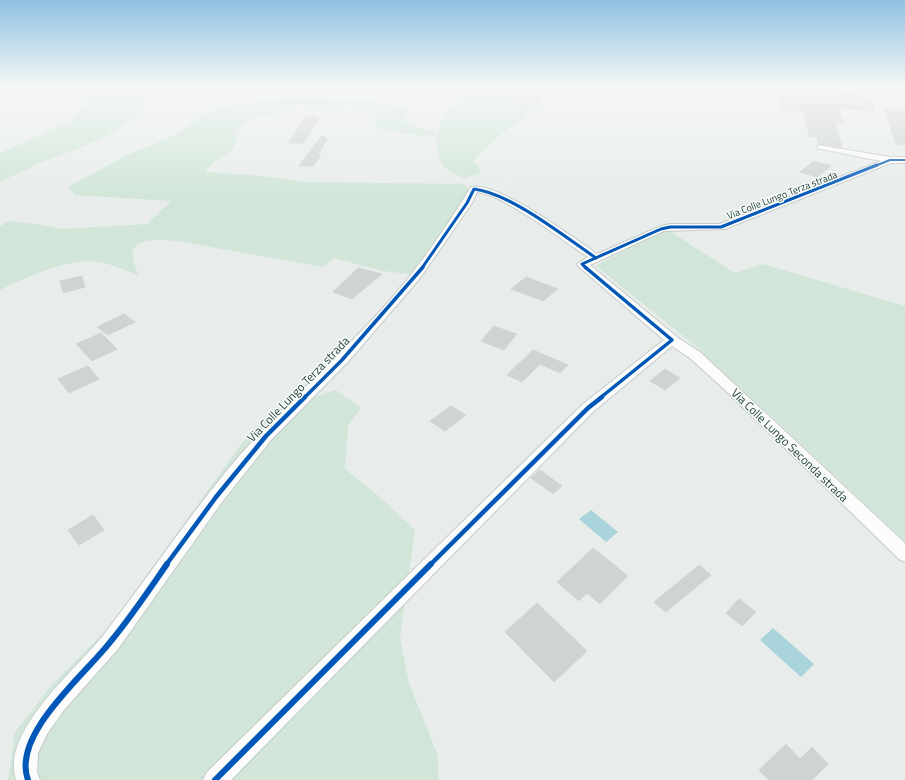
<svg xmlns="http://www.w3.org/2000/svg" width="905" height="780" font-family="'Titillium Web',sans-serif">
	<style>
		.green { fill: #d1e6d8 }
		.water { fill: #a9d4db }
		.building { fill: #cfd4d2; stroke: #d1d6d4 }
		.lines { fill: none; stroke-linecap: round; stroke-linejoin: round }
		.minor-casing { stroke: #c5cac8; stroke-width: 2 }
		.minor { fill: #fcfcfc; fill-rule: evenodd }
		.cycleway-far4-casing { stroke: #f7fbf9; stroke-width: 3.5 }
		.cycleway-far3-casing { stroke: #f7fbf9; stroke-width: 4.5 }
		.cycleway-far2-casing { stroke: #f7fbf9; stroke-width: 5.5 }
		.cycleway-far1-casing { stroke: #f7fbf9; stroke-width: 7 }
		.cycleway-casing { stroke: #f7fbf9; stroke-width: 8 }
		.cycleway-far4 { stroke: #0057b8; stroke-width: 2 }
		.cycleway-far3 { stroke: #0057b8; stroke-width: 3 }
		.cycleway-far2 { stroke: #0057b8; stroke-width: 3.5 }
		.cycleway-far1 { stroke: #0057b8; stroke-width: 4.5 }
		.cycleway { stroke: #0057b8; stroke-width: 6 }
		.labels { text-anchor: middle; dominant-baseline: central; stroke-width: 3; stroke-linejoin: round; paint-order: stroke }
		.far-street-label { font-size: 10px; fill: #24423a; stroke: #f7fbf9 }
		.street-label { font-size: 12px; fill: #24423a; stroke: #f7fbf9 }
	</style>
	<rect width="100%" height="100%" fill="#e8edeb"/>
	<g class="green">
		<path d="M89 87H119L126 93 133 96 171 87H184L139 98 145 103C133 133 68 151 40 163 26 169 14 176 0 181V153L71 121 87 102 79 89Z"/>
		<path d="M432 87H527L515 92 509 98 541 106C516 121 494 139 473 160L479 166 480 173 464 178C438 167 440 165 436 138L383 130 375 126V113C357 97 321 112 300 104L289 111 253 117 235 132 238 138 232 150 214 162 205 172 252 175 308 182 464 184 472 192 417 275 383 271 334 258 323 267 177 241C150 239 119 237 139 275 127 271 115 266 104 263 72 255 28 277 0 290V226L9 221 43 225 61 229 147 224 171 201 76 195 68 187 123 157 181 132 203 115 226 106 281 99 307 98 372 101 403 109 406 111 404 118 407 124 437 133 446 112 470 95Z"/>
		<polygon points="659,232 671,232 735,273 763,264 905,306 905,541 693,344 596,266"/>
		<polygon points="336,390 361,408 348,426 345,469 381,498 415,530 400,638 409,683 438,756 438,780 8,780 15,732 51,686 113,623 244,440 278,409"/>
	</g>
	<g class="water">
		<polygon points="591,510 618,532 606,542 579,519"/>
		<polygon points="773,628 814,664 801,677 760,640"/>
	</g>
	<g class="building">
		<polygon points="780,88 812,91 812,88 829,89 844,90 844,93 868,95 875,112 839,108 844,123 835,122 842,148 818,144 817,137 809,136 804,113 785,110 785,108 780,108 782,97"/>
		<polygon points="519,89 527,89 548,91 536,106 507,102"/>
		<polygon points="884,109 905,110 905,145 896,144"/>
		<polygon points="305,116 319,117 304,143 289,143"/>
		<polygon points="322,135 327,139 318,155 321,155 313,166 299,166"/>
		<polygon points="814,161 831,166 817,177 800,172"/>
		<polygon points="358,268 382,274 352,299 333,292"/>
		<polygon points="82,276 85,287 63,293 60,281"/>
		<polygon points="526,277 558,289 543,301 511,289"/>
		<polygon points="124,314 135,322 108,335 97,327"/>
		<polygon points="494,326 517,334 504,350 481,341"/>
		<polygon points="101,333 117,349 92,361 76,344"/>
		<polygon points="533,350 568,365 560,373 540,364 522,382 507,375"/>
		<polygon points="88,366 99,379 69,393 58,379"/>
		<polygon points="665,369 680,378 665,390 650,381"/>
		<polygon points="451,406 466,415 445,431 430,421"/>
		<polygon points="540,470 562,486 553,494 531,478"/>
		<polygon points="93,515 104,530 79,545 68,530"/>
		<polygon points="593,548 628,576 600,604 587,593 579,601 557,582"/>
		<polygon points="699,565 711,575 666,612 654,602"/>
		<polygon points="739,599 756,612 742,626 726,613"/>
		<polygon points="537,603 587,651 554,682 505,632"/>
		<polygon points="786,744 800,759 812,747 828,764 812,780 769,780 759,770"/>
	</g>
	<g class="lines">
		<defs>
			<path id="minor" d="M818 145 890 157H905V163H891L725 229 664 231 590 265 677 337 701 353 905 543V562L899 559 723 388 691 359 672 346 593 412 231 780H203L207 772 583 404 664 340 578 266 577 264 588 257C564 241 504 195 477 192L472 203 421 277 347 363 271 440 222 502 118 649 64 710 47 734 38 753 37 772 40 780H16C0 731 79 667 105 633 157 566 203 493 261 432 312 378 368 330 413 272 434 245 453 216 471 187 497 181 574 238 597 254L661 226 670 224H720L881 161 821 149H818Z"/>
		</defs>
		<use href="#minor" class="minor-casing"/>
		<use href="#minor" class="minor"/>
		<defs>
			<polyline id="cycleway-far4" points="875,166 890,160 905,160"/>
			<g id="cycleway-far3">
				<path d="M422 268 467 203 474 189C510 193 565 237 596 258"/>
				<polyline points="586,268 582,264 661,229 670,227 721,227 877,165"/>
			</g>
			<g id="cycleway-far2">
				<polyline points="585,267 672,340 600,398"/>
				<polyline points="304,398 342,360 423,267"/>
			</g>
			<g id="cycleway-far1">
				<polyline points="166,565 216,497 266,436 305,397"/>
				<polyline points="430,565 588,408 602,397"/>
			</g>
			<g id="cycleway">
				<path d="M28 780C11 734 86 674 111 641 131 617 149 590 167 564"/>
				<polyline points="215,780 431,564"/>
			</g>
		</defs>
		<use href="#cycleway-far4" class="cycleway-far4-casing"/>
		<use href="#cycleway-far3" class="cycleway-far3-casing"/>
		<use href="#cycleway-far2" class="cycleway-far2-casing"/>
		<use href="#cycleway-far1" class="cycleway-far1-casing"/>
		<use href="#cycleway" class="cycleway-casing"/>
		<use href="#cycleway-far4" class="cycleway-far4"/>
		<use href="#cycleway-far3" class="cycleway-far3"/>
		<use href="#cycleway-far2" class="cycleway-far2"/>
		<use href="#cycleway-far1" class="cycleway-far1"/>
		<use href="#cycleway" class="cycleway"/>
	</g>
	<linearGradient id="sky" x2="0" y2="1"><stop stop-color="#8fc1e3"/><stop offset="0.44" stop-color="#f5f7f6"/><stop offset="1" stop-color="#f5f7f6" stop-opacity="0"/></linearGradient>
	<rect width="905" height="196" fill="url(#sky)"/>
	<g class="labels">
		<g class="far-street-label">
			<text transform="translate(782 195) rotate(-21)">Via Colle Lungo Terza strada</text>
		</g>
		<g class="street-label">
			<text transform="translate(298 389) rotate(-46)">Via Colle Lungo Terza strada</text>
			<text transform="translate(790 445) rotate(44)">Via Colle Lungo Seconda strada</text>
		</g>
	</g>
</svg>
